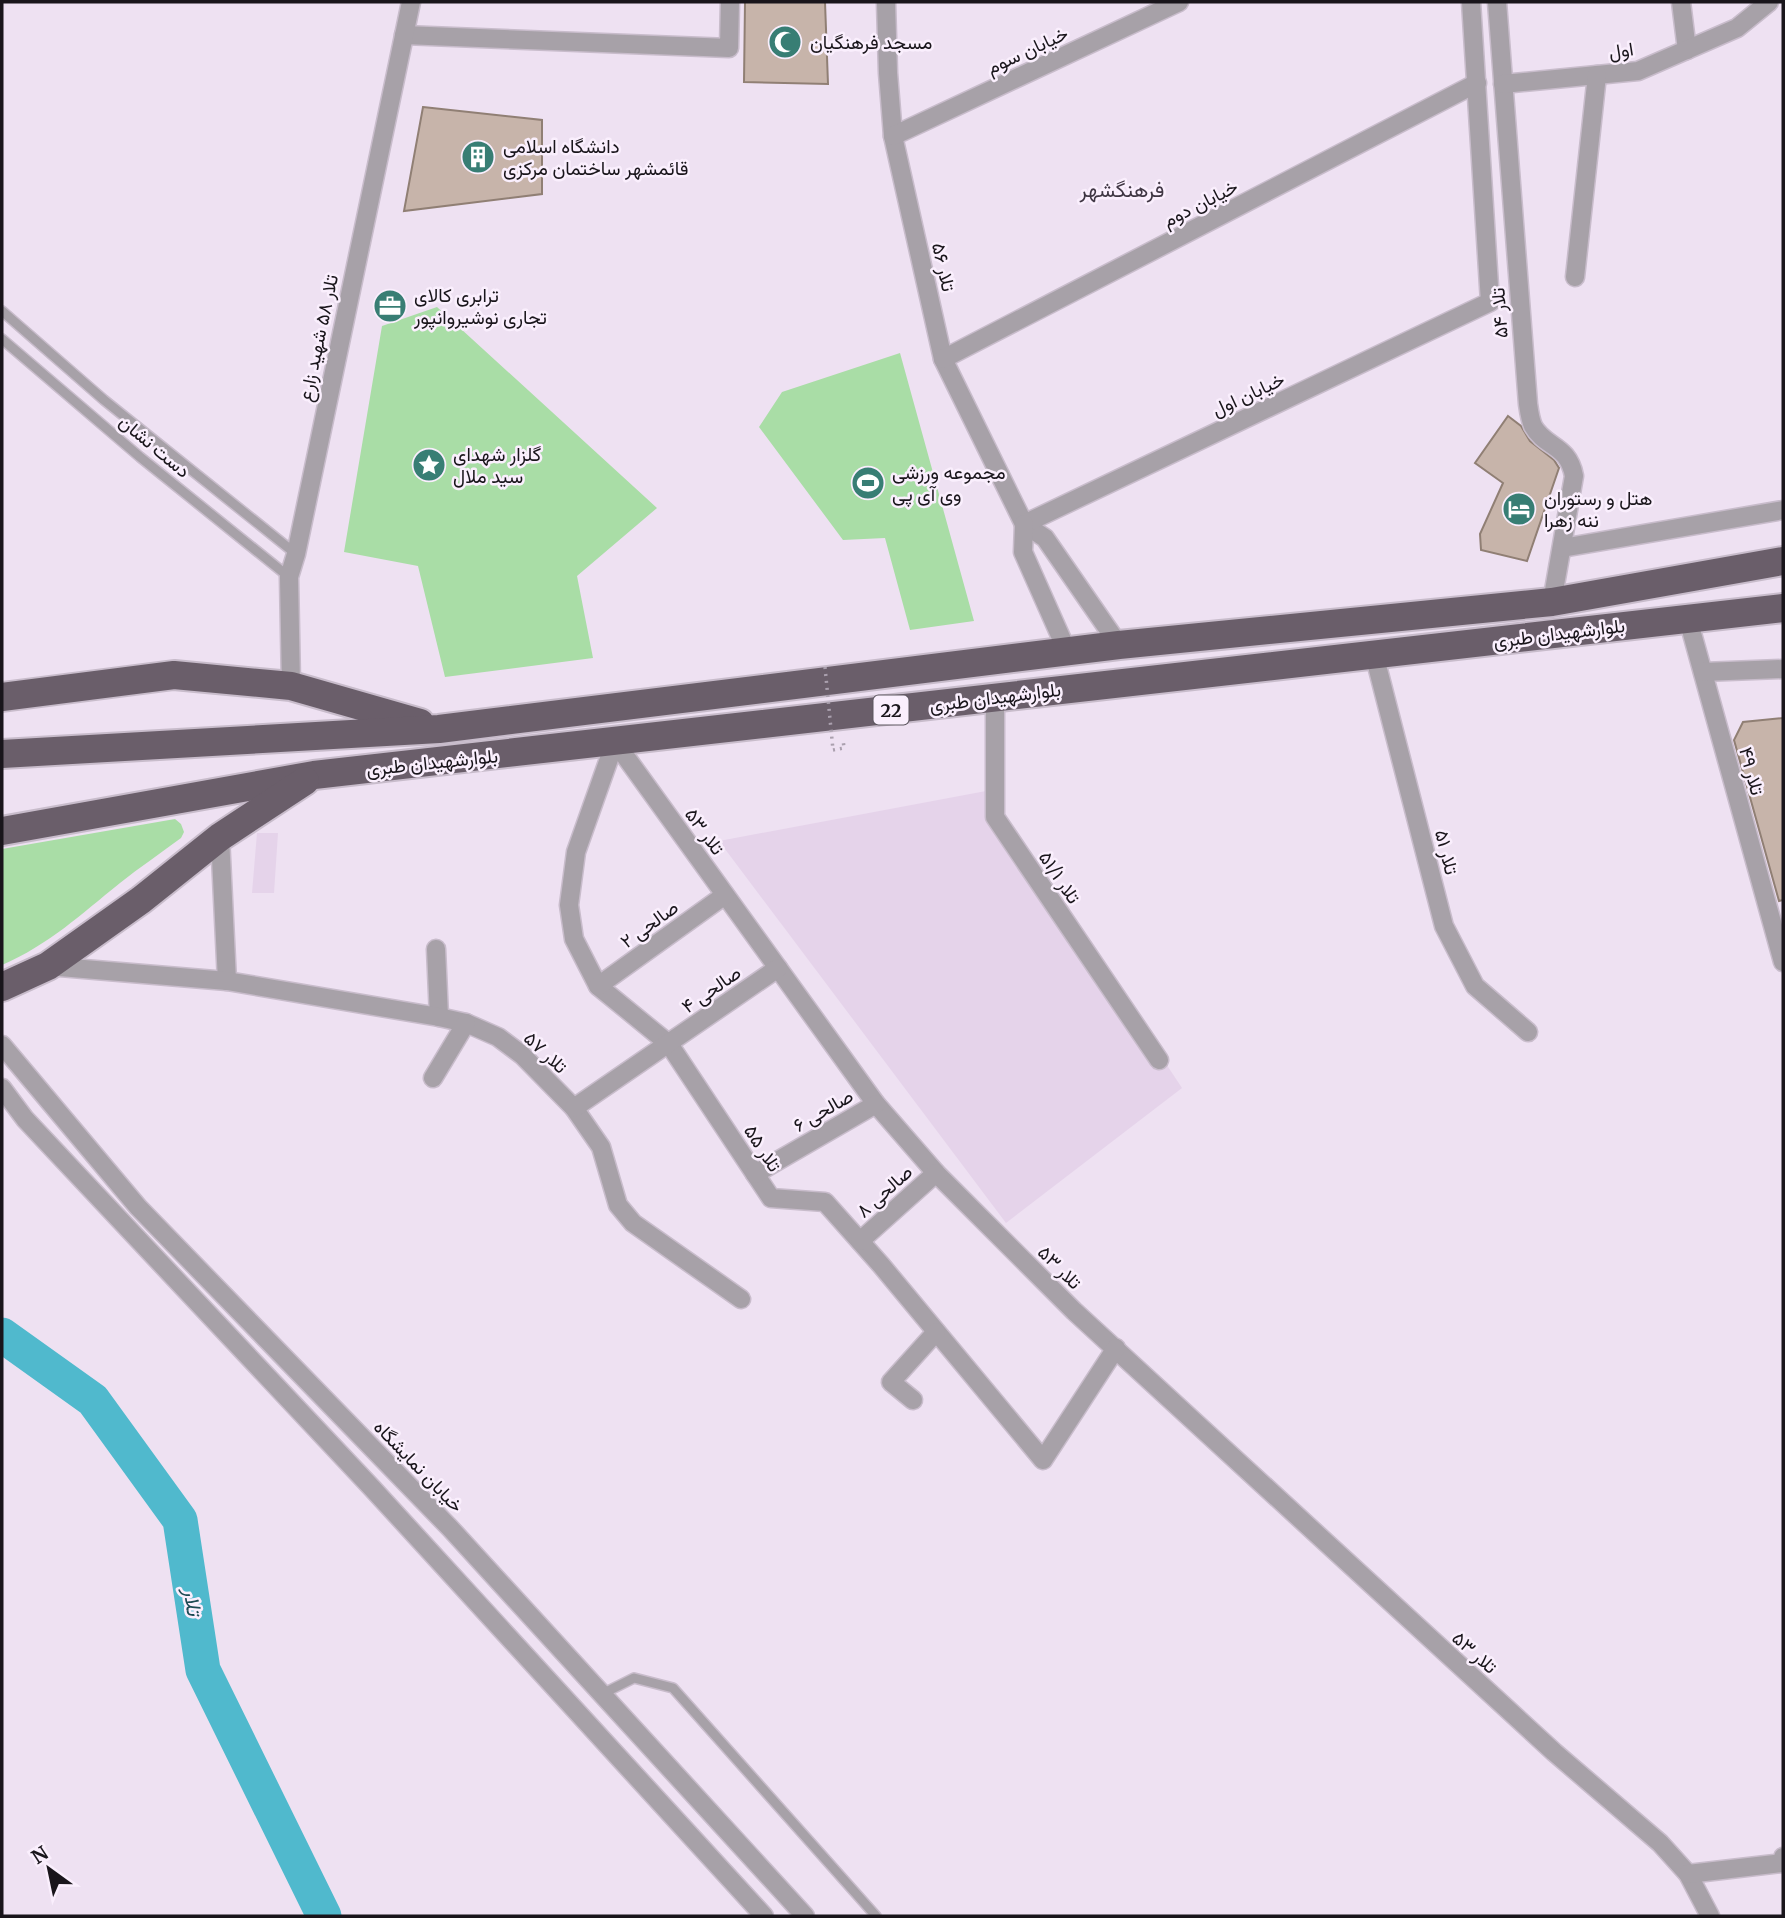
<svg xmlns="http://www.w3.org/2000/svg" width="1785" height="1918" font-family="Merriweather,Vazirmatn,serif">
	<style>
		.built { fill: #e5d3ea }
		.green { fill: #a9dda6 }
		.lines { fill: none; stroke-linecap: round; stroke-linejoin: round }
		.river { stroke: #50b9cd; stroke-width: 35 }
		.building { fill: #c7b4aa; stroke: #907f74; stroke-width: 2 }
		.service-casing { stroke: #c8bccb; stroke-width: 12 }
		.minor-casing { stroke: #c8bccb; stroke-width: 21 }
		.trunk-casing { stroke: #c8bccb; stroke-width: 32 }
		.path { stroke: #aaa0ae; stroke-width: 3.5; stroke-dasharray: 2 5; stroke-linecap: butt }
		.service { stroke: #a7a1a8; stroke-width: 9 }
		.minor { stroke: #a7a1a8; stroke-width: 18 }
		.trunk { stroke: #6a5e6a; stroke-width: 28 }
		.path-bridge { stroke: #aaa0ae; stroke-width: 3.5; stroke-dasharray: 2 5; stroke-linecap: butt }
		.labels { text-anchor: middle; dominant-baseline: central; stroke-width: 5; stroke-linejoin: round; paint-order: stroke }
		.shield { fill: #faeffd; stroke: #5c565f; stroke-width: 2 }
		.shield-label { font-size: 18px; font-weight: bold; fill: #19151b }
		.poi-label { font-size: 19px; fill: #19151b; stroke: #faeffd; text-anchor: start }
		.street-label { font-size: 19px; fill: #19151b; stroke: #faeffd }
		.neighbourhood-label { font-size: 21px; fill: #3f3643; stroke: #faeffd }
		.water-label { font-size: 21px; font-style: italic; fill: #1c4a53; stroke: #faeffd }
	</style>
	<rect width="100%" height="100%" fill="#eee1f2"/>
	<g class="built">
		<polygon points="986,791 1182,1088 1006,1223 719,841"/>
		<polygon points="257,833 278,833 274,893 252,893"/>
	</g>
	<g class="green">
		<polygon points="437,307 657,508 577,576 593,658 445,677 418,566 344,552 382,326"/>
		<polygon points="900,353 974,621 910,630 885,538 843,540 759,427 782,392"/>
		<path d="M175 819 181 824 184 832 181 838C161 853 140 867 120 883 80 915 50 944 2 965V849Z"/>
	</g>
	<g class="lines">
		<polyline class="river" points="2,1335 93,1400 180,1520 203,1670 324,1916"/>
	</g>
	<g class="building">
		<polygon points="745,2 825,2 828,84 744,82"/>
		<polygon points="423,107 542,120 542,194 404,211"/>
		<polygon points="1508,416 1521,426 1530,441 1554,460 1559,468 1527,561 1481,550 1480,534 1503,483 1475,463"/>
		<polygon points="1783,718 1783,900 1779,901 1734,740 1743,722"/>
	</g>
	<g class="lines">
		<defs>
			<g id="service">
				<polyline points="2,311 104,400 296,554"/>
				<polyline points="2,339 140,457 289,577"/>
				<polyline points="602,1694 634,1678 673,1688 876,1916"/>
			</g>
			<g id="minor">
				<polyline points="886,2 888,73 893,136 943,359 1024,524 1045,538 1119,645"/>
				<path d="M1497 2 1528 404C1529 411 1530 419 1533 426 1545 448 1568 444 1574 476L1552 602"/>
				<polyline points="1681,2 1687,50"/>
				<polyline points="404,35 729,48 730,2"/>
				<polyline points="1503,84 1638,71 1737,28 1769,2"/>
				<polyline points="893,136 1179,2"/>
				<polyline points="1575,277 1597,75"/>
				<polyline points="943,359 1477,83"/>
				<polyline points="1024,524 1490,302 1471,2"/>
				<polyline points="1024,524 1023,552 1067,651"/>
				<polyline points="1562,548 1783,510"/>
				<polyline points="1688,619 1783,962"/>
				<polyline points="1374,654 1444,926 1475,986 1528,1032"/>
				<polyline points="1703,672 1783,669"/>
				<polyline points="291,686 289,577 296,554 411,2"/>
				<polyline points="995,697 995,817 1159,1060"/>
				<polyline points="615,742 876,1104 936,1173 1074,1311 1554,1752 1660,1843 1688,1874 1710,1916"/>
				<polyline points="615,742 576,852 569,905 574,939 598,986 669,1044 771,1198 825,1202 881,1265 1043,1460 1116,1348"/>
				<polyline points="220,837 227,981"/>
				<polyline points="436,949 439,1017"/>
				<polyline points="48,966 227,981 439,1017 466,1023 498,1037 522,1055 574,1108 601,1147 618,1205 633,1223 741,1299"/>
				<polyline points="598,986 725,895"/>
				<polyline points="2,1045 138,1207 450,1528 805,1916"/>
				<polyline points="433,1078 466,1023"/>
				<polyline points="2,1088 25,1119 372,1488 764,1916"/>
				<polyline points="574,1108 778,968"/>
				<polyline points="755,1174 876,1104"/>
				<polyline points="860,1241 936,1173"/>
				<polyline points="913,1400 891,1382 936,1332"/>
				<polyline points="1688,1874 1782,1863 1783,1857"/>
			</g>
			<g id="trunk">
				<polyline points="2,697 174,675 291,686 420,723"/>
				<polyline points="2,754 439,729 1119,645 1552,602 1783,561"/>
				<polyline points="2,831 314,775 1783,608"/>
				<polyline points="2,987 48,966 141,900 220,837 305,781"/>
			</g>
		</defs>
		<use href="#service" class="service-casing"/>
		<use href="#minor" class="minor-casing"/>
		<use href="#trunk" class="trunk-casing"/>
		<polyline class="path" points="833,750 844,748 843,739"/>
		<use href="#service" class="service"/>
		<use href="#minor" class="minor"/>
		<use href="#trunk" class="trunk"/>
		<polyline class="path-bridge" points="825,667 833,750"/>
	</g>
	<defs>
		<symbol id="mosque-disc" viewBox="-11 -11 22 22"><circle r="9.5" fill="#387e74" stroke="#faeffd"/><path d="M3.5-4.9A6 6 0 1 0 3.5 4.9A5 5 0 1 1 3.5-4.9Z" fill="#fff"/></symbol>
		<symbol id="building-disc" viewBox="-11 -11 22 22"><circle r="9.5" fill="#387e74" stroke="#faeffd"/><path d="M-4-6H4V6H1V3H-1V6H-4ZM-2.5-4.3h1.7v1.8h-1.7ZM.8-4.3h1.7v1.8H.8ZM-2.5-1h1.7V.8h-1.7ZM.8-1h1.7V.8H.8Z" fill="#fff"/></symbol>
		<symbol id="office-disc" viewBox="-11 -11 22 22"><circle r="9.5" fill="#387e74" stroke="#faeffd"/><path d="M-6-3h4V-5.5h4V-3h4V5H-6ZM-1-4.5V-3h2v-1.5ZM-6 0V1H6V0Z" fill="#fff"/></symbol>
		<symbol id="sight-disc" viewBox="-11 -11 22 22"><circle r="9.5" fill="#387e74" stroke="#faeffd"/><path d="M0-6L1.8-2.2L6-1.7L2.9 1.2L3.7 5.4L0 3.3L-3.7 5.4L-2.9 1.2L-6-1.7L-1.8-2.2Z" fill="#fff"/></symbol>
		<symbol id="stadium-disc" viewBox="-11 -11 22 22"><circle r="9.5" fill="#387e74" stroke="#faeffd"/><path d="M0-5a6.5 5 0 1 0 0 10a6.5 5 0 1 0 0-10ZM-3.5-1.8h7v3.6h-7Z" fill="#fff"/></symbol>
		<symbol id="hotel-disc" viewBox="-11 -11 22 22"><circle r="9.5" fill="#387e74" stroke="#faeffd"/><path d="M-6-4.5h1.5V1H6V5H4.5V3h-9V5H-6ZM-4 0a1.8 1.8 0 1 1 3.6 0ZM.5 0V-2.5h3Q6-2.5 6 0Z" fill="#fff"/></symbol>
	</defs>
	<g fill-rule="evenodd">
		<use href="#mosque-disc" x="766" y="23" width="38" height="38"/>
		<use href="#building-disc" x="459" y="138" width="38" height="38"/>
		<use href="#office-disc" x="371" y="287" width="38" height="38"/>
		<use href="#sight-disc" x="410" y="446" width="38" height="38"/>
		<use href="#stadium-disc" x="849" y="464" width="38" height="38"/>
		<use href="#hotel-disc" x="1500" y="490" width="38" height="38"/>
	</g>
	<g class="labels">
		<rect class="shield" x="873.5" y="695.5" width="35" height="29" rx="5"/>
		<g class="shield-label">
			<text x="891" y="710">22</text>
		</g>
		<g class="poi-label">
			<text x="810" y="42">مسجد فرهنگیان</text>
			<text x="503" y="146">دانشگاه اسلامی<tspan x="503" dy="22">قائمشهر ساختمان مرکزی</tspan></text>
			<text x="414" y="295">ترابری کالای<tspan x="414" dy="22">تجاری نوشیروانپور</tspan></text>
			<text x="453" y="454">گلزار شهدای<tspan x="453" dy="22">سید ملال</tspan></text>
			<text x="892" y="472">مجموعه ورزشی<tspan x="892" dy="22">وی آی پی</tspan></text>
			<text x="1544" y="498">هتل و رستوران<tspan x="1544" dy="22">ننه زهرا</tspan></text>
		</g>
		<g class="street-label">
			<text transform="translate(1027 50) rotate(-25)">خیابان سوم</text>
			<text transform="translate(1621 50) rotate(-9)">اول</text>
			<text transform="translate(1200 203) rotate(-27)">خیابان دوم</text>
			<text transform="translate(944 267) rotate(77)">تلار ۵۶</text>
			<text transform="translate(1499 313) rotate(-94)">تلار ۵۴</text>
			<text transform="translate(318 338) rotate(-78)">تلار ۵۸ شهید زارع</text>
			<text transform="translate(1248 394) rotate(-25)">خیابان اول</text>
			<text transform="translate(155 446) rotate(40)">دست نشان</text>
			<text transform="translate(1559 633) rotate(-7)">بلوارشهیدان طبری</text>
			<text transform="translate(995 697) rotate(-7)">بلوارشهیدان طبری</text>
			<text transform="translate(432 762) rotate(-6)">بلوارشهیدان طبری</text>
			<text transform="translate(1752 771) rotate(75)">تلار ۴۹</text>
			<text transform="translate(705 831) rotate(54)">تلار ۵۳</text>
			<text transform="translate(1447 852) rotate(76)">تلار ۵۱</text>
			<text transform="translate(1060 877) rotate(56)">تلار ۵۱/۱</text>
			<text transform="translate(649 924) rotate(-36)">صالحی ۲</text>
			<text transform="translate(711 989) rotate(-35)">صالحی ۴</text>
			<text transform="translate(546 1052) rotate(43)">تلار ۵۷</text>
			<text transform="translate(823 1110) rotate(-30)">صالحی ۶</text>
			<text transform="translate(763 1148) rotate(57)">تلار ۵۵</text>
			<text transform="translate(884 1191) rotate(-42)">صالحی ۸</text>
			<text transform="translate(1060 1267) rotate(45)">تلار ۵۳</text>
			<text transform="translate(419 1466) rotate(46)">خیابان نمایشگاه</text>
			<text transform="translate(1475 1652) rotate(42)">تلار ۵۳</text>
		</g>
		<g class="neighbourhood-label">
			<text x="1122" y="189">فرهنگشهر</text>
		</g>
		<g class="water-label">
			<text transform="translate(193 1602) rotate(82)">تلار</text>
		</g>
	</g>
	<rect width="1785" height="1918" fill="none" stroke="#19151b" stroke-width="7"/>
	<g transform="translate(49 1869) rotate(327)" stroke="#faeffd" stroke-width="5" paint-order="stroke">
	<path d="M0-5L12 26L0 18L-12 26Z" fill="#19151b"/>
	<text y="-10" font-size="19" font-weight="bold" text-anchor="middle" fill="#19151b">N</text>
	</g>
</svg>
